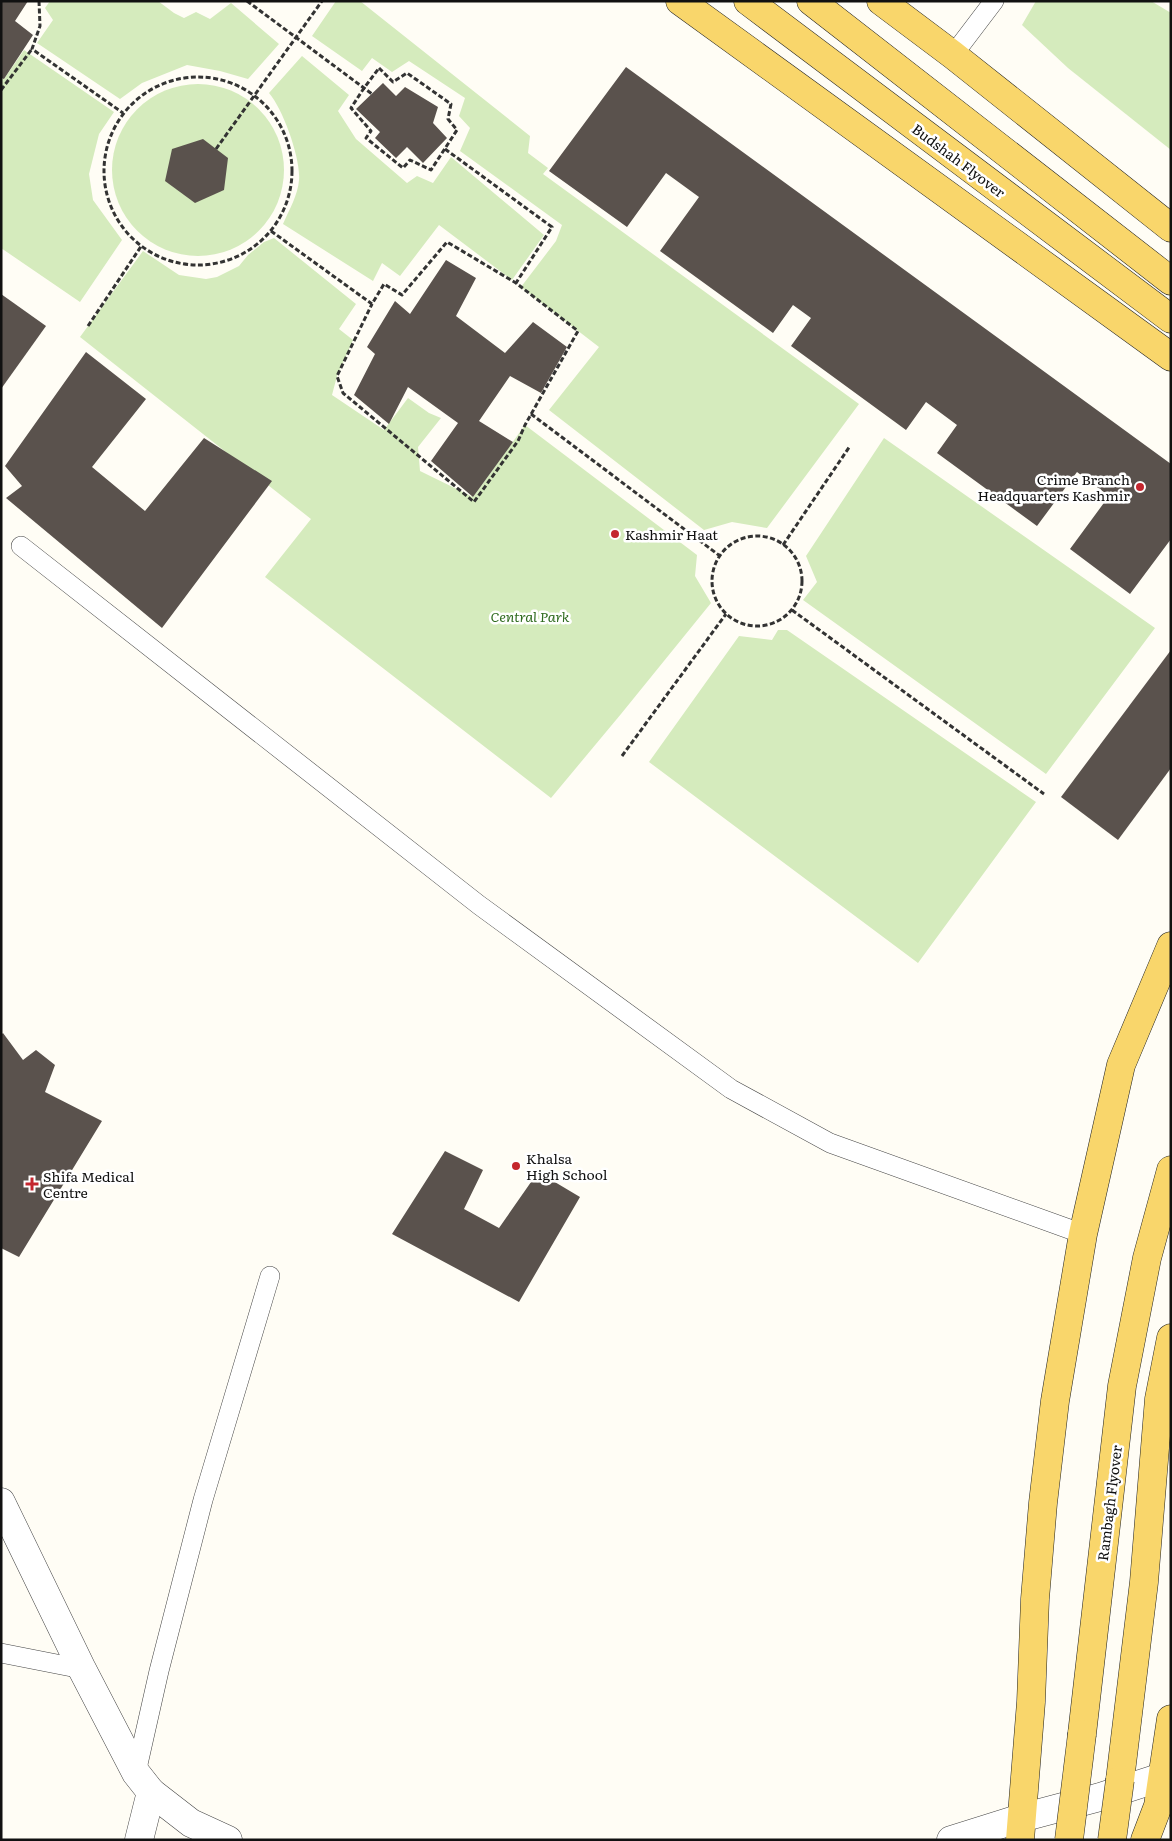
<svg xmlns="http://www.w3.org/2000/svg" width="1172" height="1841" font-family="Literata,serif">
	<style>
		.green { fill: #d5ebbd }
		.building { fill: #5a524d }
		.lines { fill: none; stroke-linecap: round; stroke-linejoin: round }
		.lane-casing { stroke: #444; stroke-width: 20 }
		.street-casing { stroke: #444; stroke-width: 29 }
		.primary-casing { stroke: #222; stroke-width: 29 }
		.path { stroke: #333; stroke-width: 3; stroke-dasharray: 5 2.5; stroke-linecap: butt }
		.lane { stroke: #fff; stroke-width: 19 }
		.street { stroke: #fff; stroke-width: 28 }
		.primary { stroke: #f9d66b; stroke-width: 28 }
		.primary-bridge-casing { stroke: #222; stroke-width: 29; stroke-linecap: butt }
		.primary-bridge { stroke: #f9d66b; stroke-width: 28 }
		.poi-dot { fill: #c4262e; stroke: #fff; stroke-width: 2 }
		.labels { text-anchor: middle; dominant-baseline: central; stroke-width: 5; stroke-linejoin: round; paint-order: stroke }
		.street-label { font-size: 14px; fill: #111; stroke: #fff }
		.poi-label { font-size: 14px; fill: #111; stroke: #fff; text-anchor: start }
		.park-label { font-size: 14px; font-style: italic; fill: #2f6b1f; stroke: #fff }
	</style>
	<rect width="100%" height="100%" fill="#fffdf5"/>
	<g class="green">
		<polygon points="50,1 158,1 174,13 184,18 196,12 210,19 231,3 279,44 248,79 220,71 187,65 142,83 120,99 37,43 53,20 45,8"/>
		<polygon points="336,1 360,1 530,136 528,153 548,168 543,174 859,404 767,528 732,522 704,530 549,410 599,347 521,287 556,241 562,225 460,151 470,128 459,116 465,98 409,61 392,72 372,58 362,71 312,36"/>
		<polygon points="1036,1 1151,1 1171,13 1171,150 1068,68 1022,25"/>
		<polygon points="24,50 114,112 99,134 89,174 93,200 122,240 80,302 1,248 1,78 4,79"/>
		<path d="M302 56 349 95 338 111 356 139 407 183 417 176 433 183 451 157 544 235 512 280 439 225 400 276 382 263 373 281 283 224C289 210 298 195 299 180 301 159 283 109 269 93Z"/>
		<circle cx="198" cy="170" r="86"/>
		<polygon points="274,238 356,304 339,329 353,340 337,376 332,395 384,430 408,398 429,413 441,418 418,447 420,471 473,497 525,425 697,555 695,576 711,603 621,714 551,798 265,577 311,519 80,337 143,251 179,275 206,279 217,277 239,266 248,255 264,242"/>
		<polygon points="884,438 1155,628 1046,774 803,600 817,582 806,556"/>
		<polygon points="778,630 787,630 1036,802 918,963 649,762 739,636 772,640"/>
	</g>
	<g class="building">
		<polygon points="1,1 28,1 15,21 33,35 4,79 1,78"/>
		<polygon points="626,67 1171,464 1171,539 1130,594 1070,549 1109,496 1077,472 1037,526 937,453 957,425 926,402 906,430 791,346 811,318 793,305 773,333 660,251 699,197 666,173 627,227 549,171"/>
		<polygon points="383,83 396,96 405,87 438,107 433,123 447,138 423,163 407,147 396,158 375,138 380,132 356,109"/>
		<polygon points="203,139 228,158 224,190 195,203 165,181 172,149"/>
		<polygon points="446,260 476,278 456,316 505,353 533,322 567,347 541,393 510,376 479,421 513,442 473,497 431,461 458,423 408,387 389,424 354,395 375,354 367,347 395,301 410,314"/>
		<polygon points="1,294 46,326 1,389"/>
		<polygon points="86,352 146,399 92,467 145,511 204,438 272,481 162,628 6,498 22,486 5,466"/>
		<polygon points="1171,650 1171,768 1118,840 1061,797"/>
		<polygon points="3,1033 23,1060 36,1050 55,1065 45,1092 102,1121 19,1257 1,1248 1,1035"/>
		<polygon points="445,1151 483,1170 464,1209 499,1228 538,1172 580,1197 519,1302 392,1234"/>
	</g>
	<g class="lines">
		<defs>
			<g id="lane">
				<polyline points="953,55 994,1"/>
				<polyline points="21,546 479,905 731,1089 830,1143 1083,1234"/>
				<polyline points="1,1653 82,1669"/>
				<polyline points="136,1773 159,1671 203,1500 270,1276"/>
			</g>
			<g id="street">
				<polyline points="1,1502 82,1669 136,1773 151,1792 139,1840"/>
				<polyline points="151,1792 191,1823 228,1840"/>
				<polyline points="951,1840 1021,1818 1100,1797 1171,1774"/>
			</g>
			<g id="primary">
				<polyline points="680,1 1171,357"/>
				<polyline points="748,1 1171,319"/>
				<polyline points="811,1 1171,281"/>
				<polyline points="881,1 953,55 1171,228"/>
				<polyline points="1082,1734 1122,1386 1147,1258 1171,1170"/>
				<polyline points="1120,1780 1144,1582 1159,1399 1171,1338"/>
				<polyline points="1020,1840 1031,1702 1035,1599 1043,1503 1055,1401 1083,1234 1121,1065 1171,946"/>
				<polyline points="1145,1840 1158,1806 1171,1719"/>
			</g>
		</defs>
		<use href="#lane" class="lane-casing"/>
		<use href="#street" class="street-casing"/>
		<use href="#primary" class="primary-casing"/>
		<g class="path">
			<polyline points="39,1 40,26 32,49 123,113"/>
			<polyline points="247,1 372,94"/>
			<polygon points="379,68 393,82 407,73 451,104 448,119 457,130 431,170 410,160 403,168 366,138 371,131 351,108 364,88"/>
			<circle cx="198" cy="171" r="94"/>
			<polyline points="1,90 32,49"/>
			<polyline points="216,149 322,1"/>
			<polyline points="445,149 552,227 516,283"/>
			<polyline points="271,231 372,304 384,284 402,295 447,242 516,283 578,331 525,425 518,441 474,502 343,393 337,376 372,304"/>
			<polyline points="88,326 142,245"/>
			<polyline points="531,414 720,556"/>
			<circle cx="757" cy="581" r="45"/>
			<polyline points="783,545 850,446"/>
			<polyline points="792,610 1044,794"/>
			<polyline points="622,756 726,614"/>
		</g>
		<use href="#lane" class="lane"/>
		<use href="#street" class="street"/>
		<use href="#primary" class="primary"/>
		<defs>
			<g id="primary-bridge">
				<polyline points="1069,1840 1082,1734"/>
				<polyline points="1112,1840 1120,1780"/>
			</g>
		</defs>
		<use href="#primary-bridge" class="primary-bridge-casing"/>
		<use href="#primary-bridge" class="primary-bridge"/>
	</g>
	<g class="poi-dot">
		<circle cx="1140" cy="487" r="5"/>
		<circle cx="615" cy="534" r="5"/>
		<circle cx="516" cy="1166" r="5"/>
		<path d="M29.5 1176.5h5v5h5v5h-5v5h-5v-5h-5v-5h5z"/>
	</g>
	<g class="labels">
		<g class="street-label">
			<text transform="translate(959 160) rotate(37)">Budshah Flyover</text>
			<text transform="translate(1109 1503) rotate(-83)">Rambagh Flyover</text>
		</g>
		<g class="poi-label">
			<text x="1130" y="479" text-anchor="end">Crime Branch<tspan x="1130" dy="16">Headquarters Kashmir</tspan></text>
			<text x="625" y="534">Kashmir Haat</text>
			<text x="526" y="1158">Khalsa<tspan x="526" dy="16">High School</tspan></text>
			<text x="43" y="1176">Shifa Medical<tspan x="43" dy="16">Centre</tspan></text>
		</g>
		<g class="park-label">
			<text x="530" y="616">Central Park</text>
		</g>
	</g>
	<rect width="1172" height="1841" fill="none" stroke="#111111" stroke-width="5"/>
</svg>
